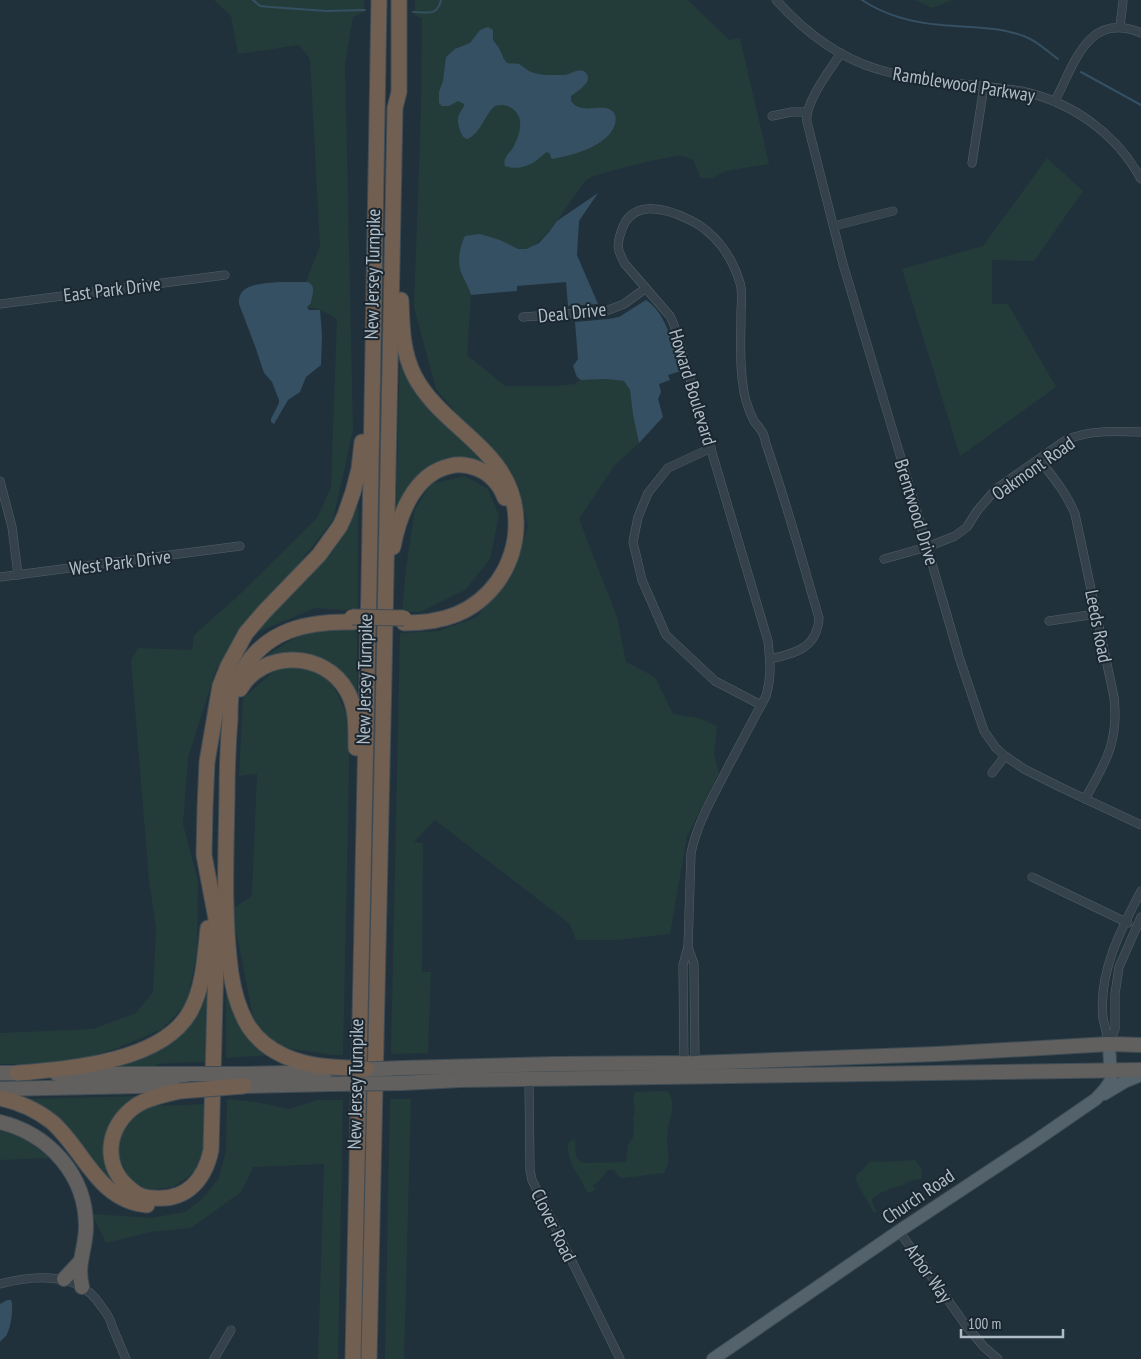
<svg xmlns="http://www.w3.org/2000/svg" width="1141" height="1359" font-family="'PT Sans Narrow',sans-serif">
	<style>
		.green { fill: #233c3a }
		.water { fill: #355062 }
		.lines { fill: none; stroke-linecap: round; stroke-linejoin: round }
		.stream { stroke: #355062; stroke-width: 2 }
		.minor-casing { stroke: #536069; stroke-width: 9 }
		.primary-casing { stroke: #414e57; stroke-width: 14 }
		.trunk-casing { stroke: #404d56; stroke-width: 16 }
		.motorway-casing { stroke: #404d56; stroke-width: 17 }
		.minor { stroke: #35424b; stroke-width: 8 }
		.primary { stroke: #53626b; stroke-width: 12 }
		.trunk { stroke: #62605e; stroke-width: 14 }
		.motorway { stroke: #715f52; stroke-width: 15 }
		.trunk-bridge-casing { stroke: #404d56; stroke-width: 16; stroke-linecap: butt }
		.motorway-bridge-casing { stroke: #404d56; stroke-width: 17; stroke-linecap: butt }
		.trunk-bridge { stroke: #62605e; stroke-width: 14 }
		.motorway-bridge { stroke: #715f52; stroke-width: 15 }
		.labels { text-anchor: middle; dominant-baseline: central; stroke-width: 4; stroke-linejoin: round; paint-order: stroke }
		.street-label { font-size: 19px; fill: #b0bdc7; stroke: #1b2730 }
	</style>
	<rect width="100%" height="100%" fill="#21313b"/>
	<g class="green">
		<polygon points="214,0 364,0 364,12 353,17 345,64 353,430 333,520 216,669 188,758 183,824 198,881 197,953 187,1003 162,1029 118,1048 64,1064 0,1064 0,1033 93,1029 136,1013 153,992 156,928 149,880 131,660 138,648 192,650 194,635 236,598 317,518 331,488 337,319 319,309 307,307 314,290 306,282 320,246 310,59 299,45 238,54 231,16"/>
		<path d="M415 0H688L729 40 740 38 769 164 725 171 712 178H701L693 160C688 158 683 155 678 156 669 156 593 174 588 179 571 193 544 256 517 249 511 247 505 243 500 240L465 281 469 287 471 295 467 355 505 386H557L574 384 581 380 606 379 624 381 630 390 633 415 639 443 614 466 579 519 617 617 626 662 655 677 673 714 699 718 717 726 714 754 719 773 687 836 670 934 616 940H576L570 924 435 820 414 842 423 843 422 972H431L428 1053 391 1054 400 633 439 631 477 617 515 568 528 527 519 487 436 389 414 307 421 112 422 18 415 15Z"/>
		<polygon points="915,0 952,0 932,8"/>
		<polygon points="1047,158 1083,191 1034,261 992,260 992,304 1008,304 1056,387 960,456 902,269 983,246"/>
		<polygon points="400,357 491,468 464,458 440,463 419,475 396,508"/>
		<polygon points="465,476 488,489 499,516 490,559 465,590 420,612 402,612 406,568 415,509 431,484"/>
		<polygon points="358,496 358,611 315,608 258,632 285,599"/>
		<polygon points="357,628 357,699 333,664 314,656 286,654 258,661 294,638 307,632"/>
		<polygon points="312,665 333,685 350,722 343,1055 333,1055 279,1047 254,1022 232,909 252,896 257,774 239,776 243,698 277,669"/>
		<polygon points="210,954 209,1062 191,1062 157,1064 156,1066 94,1067 171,1039"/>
		<polygon points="226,991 231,1008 247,1038 273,1055 226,1058"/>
		<path d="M664 1091H668C678 1105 667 1123 667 1138 667 1153 672 1159 664 1173L623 1178H620L614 1170H608C602 1176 601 1181 593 1185L595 1190 588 1193C582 1181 566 1159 568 1145 569 1142 571 1141 573 1139L575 1141 576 1156 579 1161 584 1163 626 1162 628 1145 633 1137 634 1125 633 1119 635 1112 633 1099 635 1092Z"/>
		<polygon points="141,1096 112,1118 104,1148 110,1179 55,1117 25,1099"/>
		<polygon points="227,1099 256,1102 289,1109 317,1100 343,1100 338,1359 318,1359 324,1164 253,1167 241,1192 191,1228 150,1232 106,1243 92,1214 151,1218 185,1212 203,1198 219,1178 226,1151"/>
		<polygon points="390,1099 411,1099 404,1359 385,1359"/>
		<polygon points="207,1104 205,1142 196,1171 173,1187 147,1190 129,1177 117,1154 119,1132 130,1117 153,1106"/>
		<polygon points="0,1129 19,1134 50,1158 0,1160"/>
		<polygon points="915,1160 922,1170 921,1175 922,1176 921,1179 913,1180 900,1186 888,1189 888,1191 882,1192 872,1198 872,1201 877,1213 873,1212 856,1180 857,1174 863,1170 867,1164 871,1161 880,1162"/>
	</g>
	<g class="water">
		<path d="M488 27 493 30V40L499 48 504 59 507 63C511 64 515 63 519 64 523 66 525 69 529 71 539 76 553 75 564 75 571 75 580 66 586 73 594 82 577 91 571 96V101C582 117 605 100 614 113 616 116 616 121 615 124 609 146 571 156 552 159L551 158 550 154 547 152C543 154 541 157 537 160 528 167 516 170 505 166 502 158 510 153 514 146 519 136 524 121 516 112 510 105 503 104 495 106 484 115 481 134 467 139 462 137 462 135 460 130 456 118 458 116 464 106V104L458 101 449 106H442L439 103V92L443 81 446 57 455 49 470 43 480 30Z"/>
		<path d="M598 193 579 221 577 255 598 304 568 306 566 282 517 286V291L471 295C469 287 464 280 461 272 457 261 460 245 465 236L480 234 500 240 518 249H526L539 243 549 232 557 221Z"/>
		<path d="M280 282H308C318 288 311 295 311 303L307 307 309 310H320L322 335 321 365 306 377 300 392 288 400 274 424 271 422V419L279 403V400L272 382 264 373 255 346 239 304C237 282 264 284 280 282Z"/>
		<path d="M646 300C667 313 674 349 681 371L668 375 670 380 659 384 661 392 658 399 663 417 639 443 633 415 630 390 624 381 606 379 581 380 577 377 573 366 578 359 575 322 608 319 619 317Z"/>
		<path d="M7 1300H11C14 1306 11 1329 6 1336 4 1338 2 1339 0 1342V1304Z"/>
	</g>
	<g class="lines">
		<g class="stream">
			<polyline points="253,0 260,6 270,7 327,11 365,10"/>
			<path d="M862 0C886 16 914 23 942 25 971 28 999 26 1026 37 1037 41 1048 52 1058 59"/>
			<path d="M413 12C427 12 437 17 441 0"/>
			<polyline points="1081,72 1141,105"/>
		</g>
		<defs>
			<g id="minor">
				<path d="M776 0C803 30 837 57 877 69 923 83 973 83 1021 91 1072 102 1116 133 1141 179"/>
				<polyline points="1120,27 1123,1"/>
				<path d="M841 53C830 70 804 103 807 122L843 264 912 495 960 660 984 731 996 748 1005 756 1024 769 1062 788 1141 825"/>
				<path d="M1055 101C1074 65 1088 10 1141 33"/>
				<polyline points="772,116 792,112 807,112"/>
				<polyline points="972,163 984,86"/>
				<polyline points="834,226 893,211"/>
				<polyline points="0,304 225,275"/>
				<polyline points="523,317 606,311 624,304 646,288"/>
				<polyline points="711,448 668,468 648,493 638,517 633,542 642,580 666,635 715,681 761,705"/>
				<path d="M1039 459C1053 477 1067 494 1075 514L1114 697C1119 741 1106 762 1085 799"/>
				<polyline points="0,481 12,527 18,575"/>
				<path d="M884 559 927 547 955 536 967 527 977 511 996 489 1066 440C1088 430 1117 431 1141 432"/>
				<polyline points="0,577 240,546"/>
				<polyline points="1049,621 1096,614"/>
				<polyline points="992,773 1005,756"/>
				<polyline points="1032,877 1128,923"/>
				<polyline points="688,947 694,964 695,1066"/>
				<path d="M1109 1044C1107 1036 1105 1027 1103 1018 1098 973 1121 929 1141 891"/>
				<polyline points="1109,1044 1115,1029 1115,994 1119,967 1141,917"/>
				<path d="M684 1064 683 965 688 947 691 853C697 824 711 800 724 775 738 748 752 722 766 696 772 675 770 662 768 641L674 325 670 316 625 264C618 251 616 247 621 232 631 198 666 208 690 220 715 232 732 256 740 283 743 292 741 304 741 313 741 337 739 361 743 385 744 397 749 411 754 421 756 424 759 427 761 430 764 434 765 439 766 444 786 501 802 560 819 618 817 648 796 653 770 659"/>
				<polyline points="529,1080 530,1170 532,1180 620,1359"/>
				<polyline points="899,1231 967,1327 984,1347 998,1359"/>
				<path d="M0 1284C35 1275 79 1271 101 1306 105 1311 111 1320 112 1326L126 1359"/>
				<polyline points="214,1359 231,1330"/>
			</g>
			<g id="primary">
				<polyline points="1104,1094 1124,1082 1141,1075"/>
				<polyline points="713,1359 899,1231 1035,1141 1096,1099 1106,1088 1111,1080 1109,1044"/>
			</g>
			<g id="trunk">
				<polyline points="403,1068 556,1064 695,1063 937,1054 1109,1044 1141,1045"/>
				<polyline points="0,1073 28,1073"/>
				<polyline points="57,1074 188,1074"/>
				<polyline points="244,1074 331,1072"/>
				<polyline points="402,1083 460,1080 1141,1070"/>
				<polyline points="244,1086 331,1084"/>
				<polyline points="0,1089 187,1085"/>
				<path d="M0 1122C49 1134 86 1175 86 1226 86 1250 76 1263 82 1287"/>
				<polyline points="64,1279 80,1262"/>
			</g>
			<g id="motorway">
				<path d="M401 300C402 326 402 351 414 375 442 430 515 450 516 521 517 542 510 564 498 581 474 614 442 623 404 623"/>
				<path d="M393 547C399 515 414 474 450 466 458 464 468 465 476 468 490 473 500 485 505 498"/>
				<path d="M240 689C263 649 325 651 347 691 357 708 356 728 356 748"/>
				<path d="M331 1067C300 1065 267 1054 249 1027 239 1011 234 993 231 974 223 916 226 856 227 797 227 770 228 744 230 718 230 710 230 703 231 695 233 687 237 678 242 671 267 629 308 621 353 622"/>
				<path d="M17 1073C69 1069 164 1062 191 1010 204 985 205 955 208 928"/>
				<path d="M180 1091C166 1094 150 1097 137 1105 105 1126 101 1168 133 1191 139 1196 147 1198 154 1198 187 1201 205 1179 211 1150L217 924 204 855 205 808 207 762 220 686 228 666 246 633 264 612 319 555 340 526 345 515 353 492 359 469 362 442"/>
				<path d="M0 1098C19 1102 37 1110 52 1122 84 1150 98 1201 147 1205"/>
				<polyline points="353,1359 369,584 379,0"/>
				<polyline points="369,1359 384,675 395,108 399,92 399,0"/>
			</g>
		</defs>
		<use href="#minor" class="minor-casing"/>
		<use href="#primary" class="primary-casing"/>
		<use href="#trunk" class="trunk-casing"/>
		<use href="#motorway" class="motorway-casing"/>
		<use href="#minor" class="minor"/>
		<use href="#primary" class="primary"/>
		<use href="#trunk" class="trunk"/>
		<use href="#motorway" class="motorway"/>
		<defs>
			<g id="trunk-bridge">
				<polyline points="356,1070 403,1068"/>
				<polyline points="188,1074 244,1074"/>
				<polyline points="331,1084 402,1083"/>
			</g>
			<g id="motorway-bridge">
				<polyline points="352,617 404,618"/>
				<polyline points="331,1067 366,1069"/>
				<polyline points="180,1091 244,1086"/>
			</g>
		</defs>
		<use href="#trunk-bridge" class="trunk-bridge-casing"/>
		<use href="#motorway-bridge" class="motorway-bridge-casing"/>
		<use href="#trunk-bridge" class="trunk-bridge"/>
		<use href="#motorway-bridge" class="motorway-bridge"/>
	</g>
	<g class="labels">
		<g class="street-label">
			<text transform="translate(964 84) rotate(9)">Ramblewood Parkway</text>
			<text transform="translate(372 274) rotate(-89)">New Jersey Turnpike</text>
			<text transform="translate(112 289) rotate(-7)">East Park Drive</text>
			<text transform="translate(572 312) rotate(-6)">Deal Drive</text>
			<text transform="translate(693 387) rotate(73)">Howard Boulevard</text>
			<text transform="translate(1033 468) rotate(-35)">Oakmont Road</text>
			<text transform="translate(917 512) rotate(73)">Brentwood Drive</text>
			<text transform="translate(120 562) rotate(-7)">West Park Drive</text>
			<text transform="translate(1099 626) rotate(79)">Leeds Road</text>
			<text transform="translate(364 679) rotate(-89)">New Jersey Turnpike</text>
			<text transform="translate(355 1084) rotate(-89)">New Jersey Turnpike</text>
			<text transform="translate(918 1196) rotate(-34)">Church Road</text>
			<text transform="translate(554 1225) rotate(64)">Clover Road</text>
			<text transform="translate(929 1273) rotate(55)">Arbor Way</text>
		</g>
	</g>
	<path d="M961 1329v8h102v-8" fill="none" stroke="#b0bdc7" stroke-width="2.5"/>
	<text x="968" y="1329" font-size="15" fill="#b0bdc7" stroke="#1b2730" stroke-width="4" paint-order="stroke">100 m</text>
</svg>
